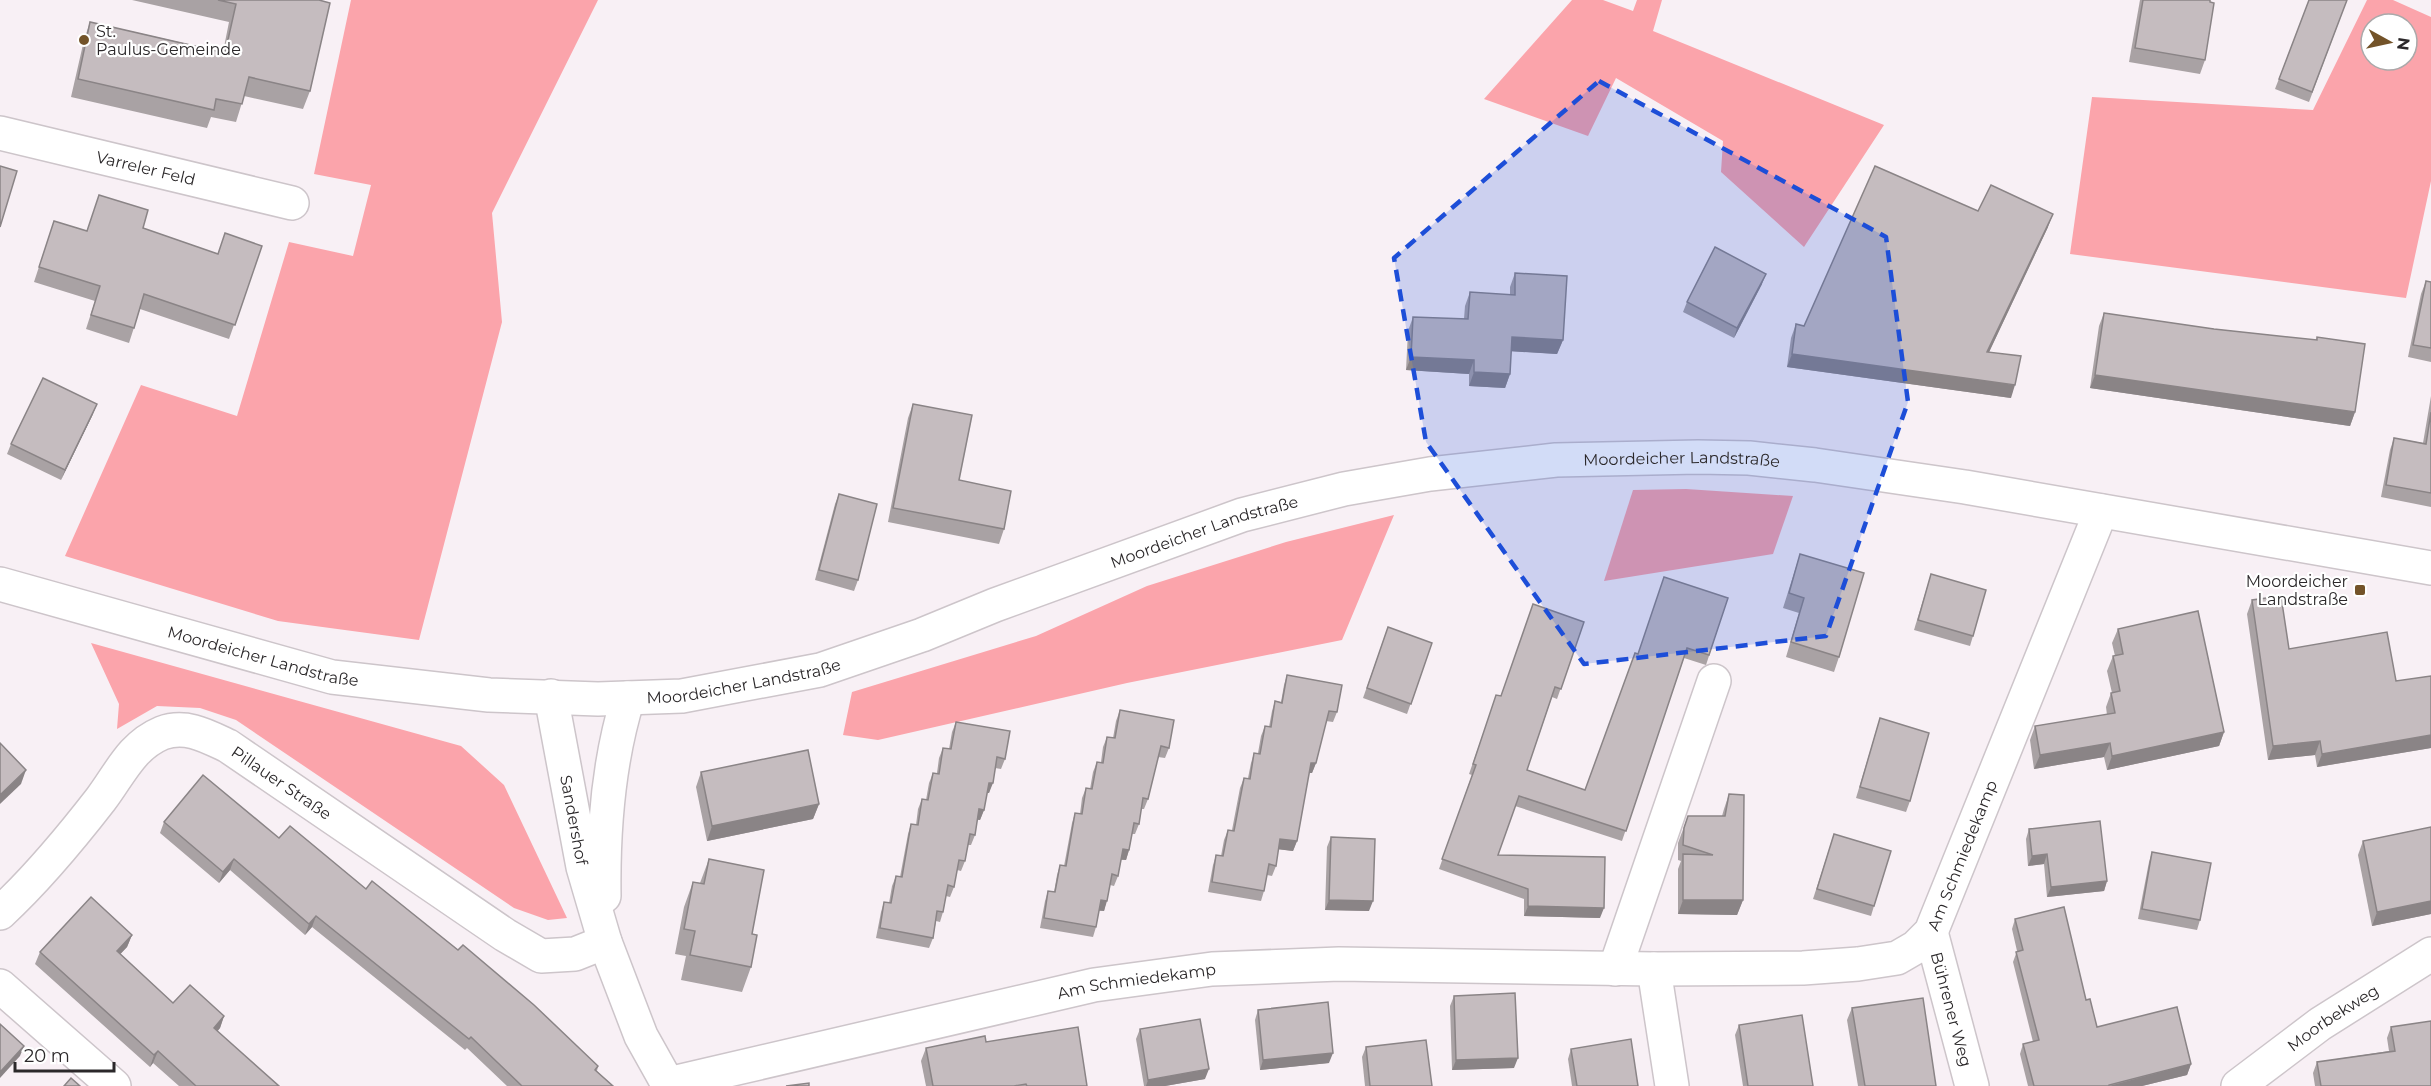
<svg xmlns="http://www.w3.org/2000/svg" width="2431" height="1086" font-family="Montserrat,sans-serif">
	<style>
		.green { fill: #fba4ab; fill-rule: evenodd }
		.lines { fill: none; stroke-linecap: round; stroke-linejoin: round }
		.minor-casing { stroke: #cdc5ca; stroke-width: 36 }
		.major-casing { stroke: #cdc5ca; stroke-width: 36 }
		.minor { stroke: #fff; stroke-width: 33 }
		.major { stroke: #fff; stroke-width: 33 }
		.wall { fill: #a9a2a4 }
		.shaded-wall { fill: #8a8486 }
		.building { fill: #c5bcbf; stroke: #8a8486; stroke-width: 1.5 }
		.marked { fill: #1d4ed8; fill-opacity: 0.2; stroke: #1d4ed8; stroke-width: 4.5; stroke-dasharray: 12 8; stroke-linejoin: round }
		.poi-dot { fill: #735329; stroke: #fff; stroke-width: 2 }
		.labels { text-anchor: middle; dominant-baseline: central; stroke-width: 4.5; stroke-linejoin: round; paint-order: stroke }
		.poi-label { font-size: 16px; fill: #2b282a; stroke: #fff; text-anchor: start }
		.street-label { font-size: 16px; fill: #2b282a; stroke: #fff }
	</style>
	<rect width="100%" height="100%" fill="#f8f0f5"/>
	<g class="green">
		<polygon points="351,0 598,0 492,213 502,322 419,640 278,621 65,556 141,385 237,416 289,242 353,256 371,185 314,174"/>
		<polygon points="1572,0 1603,0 1633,11 1637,0 1662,0 1653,31 1884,125 1804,247 1721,172 1723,141 1616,78 1588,136 1484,99"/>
		<path d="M2367 0H2393L2431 17V181L2406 298 2070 254 2092 97 2313 110ZM2371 24H2407V60H2371Z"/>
		<polygon points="1686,489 1793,496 1773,554 1604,581 1633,490"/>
		<polygon points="1394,515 1342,640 1127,683 878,740 843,735 852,692 1036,636 1147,586 1286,542"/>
		<polygon points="91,643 461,746 504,785 567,918 548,920 514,908 236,720 200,708 157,706 117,729 119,704"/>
	</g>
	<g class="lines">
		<defs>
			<g id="minor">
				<path id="s1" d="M0 133 292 203"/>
				<path id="s2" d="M551 696 583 867 605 942 641 1036 669 1086"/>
				<path d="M604 896C603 828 608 762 628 698"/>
				<path id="s3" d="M0 913C37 879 70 839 101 799 120 774 131 746 162 733 186 724 207 736 228 746L505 935 541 956 575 954 605 942"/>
				<path id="s4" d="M1931 932 1972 1086"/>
				<polyline points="1615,969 1714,681"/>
				<polyline points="1654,969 1672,1086"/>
				<polyline points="0,986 114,1086"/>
				<path id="s5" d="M668 1084 1094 985 1212 969 1339 964 1654 969 1803 968 1858 964 1897 958 1916 947 1931 932 2101 511"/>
				<path id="s6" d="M2238 1086 2320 1024 2431 954"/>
			</g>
			<g id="major">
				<path id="s7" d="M0 584 332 677 489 695 598 699 682 696 820 670 922 635 995 605 1242 515 1344 489 1430 474 1556 460 1698 457 1749 458 1815 465 1965 487 2431 568"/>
			</g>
		</defs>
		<use href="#minor" class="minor-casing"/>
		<use href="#major" class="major-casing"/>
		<use href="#minor" class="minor"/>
		<use href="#major" class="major"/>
	</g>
	<g class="wall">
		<polygon points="132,0 319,0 310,91 303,109 244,96 236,122 211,117 207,128 71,97 84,40 90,22 223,52 229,22"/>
		<polygon points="2140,0 2210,0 2205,60 2200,74 2129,62"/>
		<polygon points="2309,0 2347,0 2309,102 2275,89"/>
		<polygon points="99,195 143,228 218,254 262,246 229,339 140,309 129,343 86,329 95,301 34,282 54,221 87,231"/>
		<polygon points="1978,211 2048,227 1989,352 2011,398 1787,367 1791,338 1796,324 1804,326"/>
		<polygon points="1515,273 1563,340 1557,354 1511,351 1510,374 1505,388 1469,386 1469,374 1406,370 1408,331 1413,317 1464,319 1465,306 1470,292 1510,295 1510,287"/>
		<polygon points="2426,281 2431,282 2431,362 2408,357 2421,294"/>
		<polygon points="1762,284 1734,338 1683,312 1687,302"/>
		<polygon points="2104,313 2214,329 2316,340 2317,337 2355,412 2350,426 2090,388 2099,326"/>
		<polygon points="2431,396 2431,507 2381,497 2390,450 2394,438 2423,443"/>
		<polygon points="913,404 959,480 1004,529 999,544 888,522 908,418"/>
		<polygon points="93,414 61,480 7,454 11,444"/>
		<polygon points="839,494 858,580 854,591 815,580 835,504"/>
		<polygon points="1800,554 1839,657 1834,672 1786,657 1799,613 1783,608"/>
		<polygon points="1931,574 1973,636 1970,646 1914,630"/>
		<polygon points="1728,598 1706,665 1684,658 1622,841 1515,806 1498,855 1600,918 1524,916 1524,899 1439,869 1472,775 1469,774 1493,705 1501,696 1584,622 1557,699 1552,697 1527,770 1585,790 1638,654"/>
		<polygon points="2252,600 2289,649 2396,681 2431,676 2431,748 2317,767 2315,755 2268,760 2247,614"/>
		<polygon points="1388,627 1432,643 1407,714 1363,698"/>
		<polygon points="2118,629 2224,732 2219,746 2107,770 2104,757 2034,769 2030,740 2035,726 2107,715 2106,707 2111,693 2112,693 2107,671 2113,656 2115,656 2112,643"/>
		<polygon points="1287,675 1337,712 1333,722 1326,721 1316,763 1312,773 1309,773 1297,841 1293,851 1278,849 1276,866 1272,876 1267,875 1264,891 1261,901 1208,892 1213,865 1216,855 1221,856 1224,840 1228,830 1232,830 1240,788 1244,778 1248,778 1251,763 1254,753 1258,753 1261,736 1265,726 1269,727 1272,711 1275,701 1281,702 1284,685"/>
		<polygon points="1120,710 1169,748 1165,758 1158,757 1148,799 1144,809 1141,809 1139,824 1135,834 1132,834 1129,850 1126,860 1121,860 1118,876 1114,886 1110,885 1104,911 1099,911 1096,927 1093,937 1040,928 1045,901 1048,891 1054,892 1057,875 1060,865 1064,866 1072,823 1075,813 1080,814 1082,798 1086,788 1090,789 1093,772 1097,762 1101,762 1103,747 1107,737 1113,738 1116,721"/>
		<polygon points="1880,718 1910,801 1906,812 1856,798"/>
		<polygon points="956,722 1005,759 1001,769 995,768 989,793 987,793 984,810 980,820 977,820 975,835 971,845 968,845 965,861 961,871 957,870 954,887 950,897 946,896 943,912 940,922 936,921 933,938 929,948 876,938 881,912 884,902 889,903 892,886 896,876 900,877 908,834 911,824 916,825 918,809 922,799 926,800 929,783 933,773 937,773 939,758 943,748 949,749 952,732"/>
		<polygon points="701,772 819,804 813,819 707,841 696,787"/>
		<polygon points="1729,794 1743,900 1737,915 1678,914 1678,869 1681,861 1678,860 1678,843 1688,816 1722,816 1724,809"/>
		<polygon points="164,822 279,838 366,889 598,1066 597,1071 613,1086 507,1086 467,1048 465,1050 312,927 305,935 230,870 219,883 160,833"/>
		<polygon points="2431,827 2431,914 2372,926 2358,855 2363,841"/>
		<polygon points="2029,829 2107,881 2104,891 2047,897 2044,864 2028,866 2026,839"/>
		<polygon points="1834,834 1874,906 1871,916 1813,899"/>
		<polygon points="1331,837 1369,911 1325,910 1327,847"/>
		<polygon points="2152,852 2200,920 2197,930 2138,919 2149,862"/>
		<polygon points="709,859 752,934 751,967 742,992 681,980 686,956 675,954 684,907 693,882 700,883"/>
		<polygon points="2015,919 2086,1000 2097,1027 2191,1064 2187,1075 2142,1086 2028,1086 2020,1054 2023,1044 2033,1042 2013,962 2017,951 2012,929"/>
		<polygon points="132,935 127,947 120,954 173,1003 224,1016 220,1028 217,1032 279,1086 179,1086 153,1063 150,1067 35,964 40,952"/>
		<polygon points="1454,996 1514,1068 1452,1070 1450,1006"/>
		<polygon points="1852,1008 1936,1086 1858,1086 1847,1020"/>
		<polygon points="1258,1010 1329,1063 1260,1070 1255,1020"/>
		<polygon points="1739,1025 1813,1086 1743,1086 1735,1035"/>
		<polygon points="2391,1027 2431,1086 2315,1086 2313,1073 2317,1062 2389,1051 2387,1038"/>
		<polygon points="1140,1029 1205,1079 1165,1086 1144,1086 1136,1039"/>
		<polygon points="986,1042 1087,1086 926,1086 921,1061 926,1048"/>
		<polygon points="1366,1047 1432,1086 1365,1086 1362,1057"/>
		<polygon points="1571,1049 1638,1086 1572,1086 1568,1059"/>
	</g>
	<g class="shaded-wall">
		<polygon points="2053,214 2048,227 1983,365 1987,352"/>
		<polygon points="1766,274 1762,284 1734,338 1737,328"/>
		<polygon points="1512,337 1563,340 1557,354 1507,351"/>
		<polygon points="1792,354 2015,385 2011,398 1787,367"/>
		<polygon points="1411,357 1474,360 1469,374 1406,370"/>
		<polygon points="1474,372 1510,374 1505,388 1469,386"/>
		<polygon points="2095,375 2355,412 2350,426 2090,388"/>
		<polygon points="97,404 93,414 61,480 65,470"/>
		<polygon points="2224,732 2219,746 2107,770 2112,756"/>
		<polygon points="2431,735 2431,748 2317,767 2322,754"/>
		<polygon points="2320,741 2315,755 2268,760 2273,746"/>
		<polygon points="2110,743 2104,757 2034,769 2040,755"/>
		<polygon points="1311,763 1316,763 1312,773 1307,773"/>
		<polygon points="26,770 21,784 0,804 0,795"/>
		<polygon points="989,783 993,783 989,793 985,793"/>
		<polygon points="819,804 813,819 707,841 712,826"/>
		<polygon points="979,809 984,810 980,820 975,819"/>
		<polygon points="1280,839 1297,841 1293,851 1276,849"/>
		<polygon points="1123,849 1129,850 1126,860 1119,859"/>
		<polygon points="2047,854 2044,864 2028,866 2032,856"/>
		<polygon points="234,859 230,870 219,883 223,872"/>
		<polygon points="2107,881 2104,891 2047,897 2051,887"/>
		<polygon points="1101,900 1107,901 1104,911 1098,910"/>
		<polygon points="1329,900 1373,901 1369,911 1325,910"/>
		<polygon points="1683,900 1743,900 1737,915 1678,914"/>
		<polygon points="2431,901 2431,914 2372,926 2377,912"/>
		<polygon points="1528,906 1604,908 1600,918 1524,916"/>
		<polygon points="316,916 312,927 305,935 309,924"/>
		<polygon points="132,935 127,947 112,963 117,951"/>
		<polygon points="224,1016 220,1028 209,1040 214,1028"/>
		<polygon points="24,1046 20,1056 0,1078 0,1072"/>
		<polygon points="158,1051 153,1063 150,1067 154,1055"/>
		<polygon points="1333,1053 1329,1063 1260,1070 1263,1060"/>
		<polygon points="1518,1058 1514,1068 1452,1070 1456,1060"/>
		<polygon points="2191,1064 2187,1075 2142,1086 2109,1086"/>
		<polygon points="1209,1069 1205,1079 1165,1086 1146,1086 1148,1080"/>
	</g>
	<g class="building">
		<polygon points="218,0 319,0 330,3 310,91 249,77 242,104 216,99 214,110 78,79 90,22 225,53 236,4"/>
		<polygon points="2143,0 2210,0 2210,2 2214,3 2205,60 2135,48"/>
		<polygon points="2309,0 2347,0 2312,92 2279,79"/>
		<polygon points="0,166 17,171 0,227"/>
		<polygon points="1875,166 1978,211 1991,185 2053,214 1987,352 2021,356 2015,385 1792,354 1796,324 1804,326"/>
		<polygon points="99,195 148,210 143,228 218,254 225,233 262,246 235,325 144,294 134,328 91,315 100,286 39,267 54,221 87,231"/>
		<polygon points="1715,247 1766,274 1737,328 1687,302"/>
		<polygon points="1515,273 1567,276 1563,340 1512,337 1510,374 1474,372 1474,360 1411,357 1413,317 1468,319 1470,292 1515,295"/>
		<polygon points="2426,281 2431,282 2431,348 2413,345"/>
		<polygon points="2104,313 2214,329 2317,340 2317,337 2365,344 2355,412 2095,375"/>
		<polygon points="43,378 97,404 65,470 11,444"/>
		<polygon points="913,404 972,415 959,480 1011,491 1004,529 893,508"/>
		<polygon points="2431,412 2431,493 2386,485 2394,438 2426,444"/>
		<polygon points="839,494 877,504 858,580 819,570"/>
		<polygon points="1800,554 1864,573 1839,657 1791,642 1804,598 1789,593"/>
		<polygon points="1931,574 1986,590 1973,636 1918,620"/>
		<polygon points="1664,577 1728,598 1709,655 1687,648 1626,831 1519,796 1498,855 1605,857 1604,908 1528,906 1528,889 1442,859 1476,765 1473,764 1496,695 1501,696 1533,604 1584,622 1561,689 1555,687 1527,770 1585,790 1635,653 1638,654"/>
		<polygon points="2281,596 2289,649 2387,632 2396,681 2431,676 2431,735 2322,754 2320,741 2273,746 2252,600"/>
		<polygon points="2198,611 2224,732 2112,756 2110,743 2040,755 2035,726 2115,713 2111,693 2120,691 2113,656 2123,654 2118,629"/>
		<polygon points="1388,627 1432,643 1411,704 1367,688"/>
		<polygon points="1287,675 1342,685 1337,712 1329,711 1316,763 1311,763 1297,841 1280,839 1276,866 1269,864 1264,891 1212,882 1216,855 1223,856 1228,830 1234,831 1244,778 1250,779 1254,753 1260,754 1265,726 1271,727 1275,701 1282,703"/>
		<polygon points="1120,710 1174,720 1169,748 1161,746 1148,799 1143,798 1139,824 1134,823 1129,850 1123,849 1118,876 1112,874 1107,901 1101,900 1096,927 1044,918 1048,891 1055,892 1060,865 1066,866 1075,813 1082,814 1086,788 1092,789 1097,762 1103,763 1107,737 1115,738"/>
		<polygon points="1880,718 1929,733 1910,801 1860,787"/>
		<polygon points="956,722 1010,731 1005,759 997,757 993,783 989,783 984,810 979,809 975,835 970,834 965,861 959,860 954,887 948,885 943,912 937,911 933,938 880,928 884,902 891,903 896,876 902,877 911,824 918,825 922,799 928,800 933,773 939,774 943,748 951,749"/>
		<polygon points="0,743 26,770 0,795"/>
		<polygon points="808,750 819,804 712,826 701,772"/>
		<polygon points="203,775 279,838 290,826 366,889 372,881 458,950 463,945 534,1005 598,1066 595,1070 613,1086 522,1086 471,1037 469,1039 316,916 309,924 234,859 223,872 164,822"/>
		<polygon points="1729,794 1744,795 1743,900 1683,900 1683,854 1713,855 1683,845 1684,828 1688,816 1725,816"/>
		<polygon points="2100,821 2107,881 2051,887 2047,854 2032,856 2029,829"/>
		<polygon points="2431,827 2431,901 2377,912 2363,841"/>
		<polygon points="1834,834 1891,851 1874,906 1817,889"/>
		<polygon points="1331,837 1375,839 1373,901 1329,900"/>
		<polygon points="2152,852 2211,863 2200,920 2142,909"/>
		<polygon points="709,859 764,870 752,934 757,935 751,967 690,955 695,931 684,929 693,882 704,884"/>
		<polygon points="91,897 132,935 117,951 173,1003 190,985 224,1016 214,1028 279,1086 196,1086 158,1051 154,1055 40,952"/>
		<polygon points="2064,907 2086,1000 2090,999 2097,1027 2177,1007 2191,1064 2109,1085 2109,1086 2034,1086 2023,1044 2039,1040 2016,952 2023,950 2015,919"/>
		<polygon points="1515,993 1518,1058 1456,1060 1454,996"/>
		<polygon points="1923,998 1936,1086 1865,1086 1852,1008"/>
		<polygon points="1328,1002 1333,1053 1263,1060 1258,1010"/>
		<polygon points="1802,1015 1813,1086 1748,1086 1739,1025"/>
		<polygon points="1200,1019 1209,1069 1148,1080 1140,1029"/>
		<polygon points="2431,1021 2431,1086 2321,1086 2317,1062 2395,1051 2391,1027"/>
		<polygon points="0,1024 24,1046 0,1072"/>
		<polygon points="1078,1027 1087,1086 1027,1086 1026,1084 1014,1086 933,1086 926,1048 985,1036 986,1042"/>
		<polygon points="1631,1039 1638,1086 1577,1086 1571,1049"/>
		<polygon points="1426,1040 1432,1086 1370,1086 1366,1047"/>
		<polygon points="71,1078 80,1086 64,1086"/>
		<polygon points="809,1083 809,1086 786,1086"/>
	</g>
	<path class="marked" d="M1599 81 1886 237 1908 402 1826 636 1584 664 1426 442 1394 258Z"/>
	<g class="poi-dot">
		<circle cx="84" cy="40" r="6"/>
		<rect x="2354" y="584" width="12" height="12" rx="3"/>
	</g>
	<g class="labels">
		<g class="poi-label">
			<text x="96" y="31">St.<tspan x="96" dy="18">Paulus-Gemeinde</tspan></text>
			<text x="2348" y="581" text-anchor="end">Moordeicher<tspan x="2348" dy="18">Landstraße</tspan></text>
		</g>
		<g class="street-label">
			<text stroke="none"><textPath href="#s1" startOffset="150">Varreler Feld</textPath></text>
			<text stroke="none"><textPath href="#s7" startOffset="1731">Moordeicher Landstraße</textPath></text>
			<text stroke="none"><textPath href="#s7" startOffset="1245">Moordeicher Landstraße</textPath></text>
			<text stroke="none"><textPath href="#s7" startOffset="273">Moordeicher Landstraße</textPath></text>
			<text stroke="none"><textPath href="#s7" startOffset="759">Moordeicher Landstraße</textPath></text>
			<text stroke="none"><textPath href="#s3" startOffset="378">Pillauer Straße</textPath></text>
			<text stroke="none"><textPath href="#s2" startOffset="126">Sandershof</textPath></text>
			<text stroke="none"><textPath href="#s5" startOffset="1368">Am Schmiedekamp</textPath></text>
			<text stroke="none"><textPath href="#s5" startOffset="480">Am Schmiedekamp</textPath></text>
			<text stroke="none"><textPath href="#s4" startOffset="80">Bührener Weg</textPath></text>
			<text stroke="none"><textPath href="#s6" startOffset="117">Moorbekweg</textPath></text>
		</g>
	</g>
	<g transform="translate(2389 42) rotate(98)"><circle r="28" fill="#ffffff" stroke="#aaa9aa" stroke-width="1.5"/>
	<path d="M0-4.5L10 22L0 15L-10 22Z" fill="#735329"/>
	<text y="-9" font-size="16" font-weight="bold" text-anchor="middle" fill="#2b282a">N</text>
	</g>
	<path d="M15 1062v9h99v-9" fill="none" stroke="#2b282a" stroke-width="3"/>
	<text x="24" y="1062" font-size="18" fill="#2b282a" stroke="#ffffff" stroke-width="4.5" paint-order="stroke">20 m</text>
</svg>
